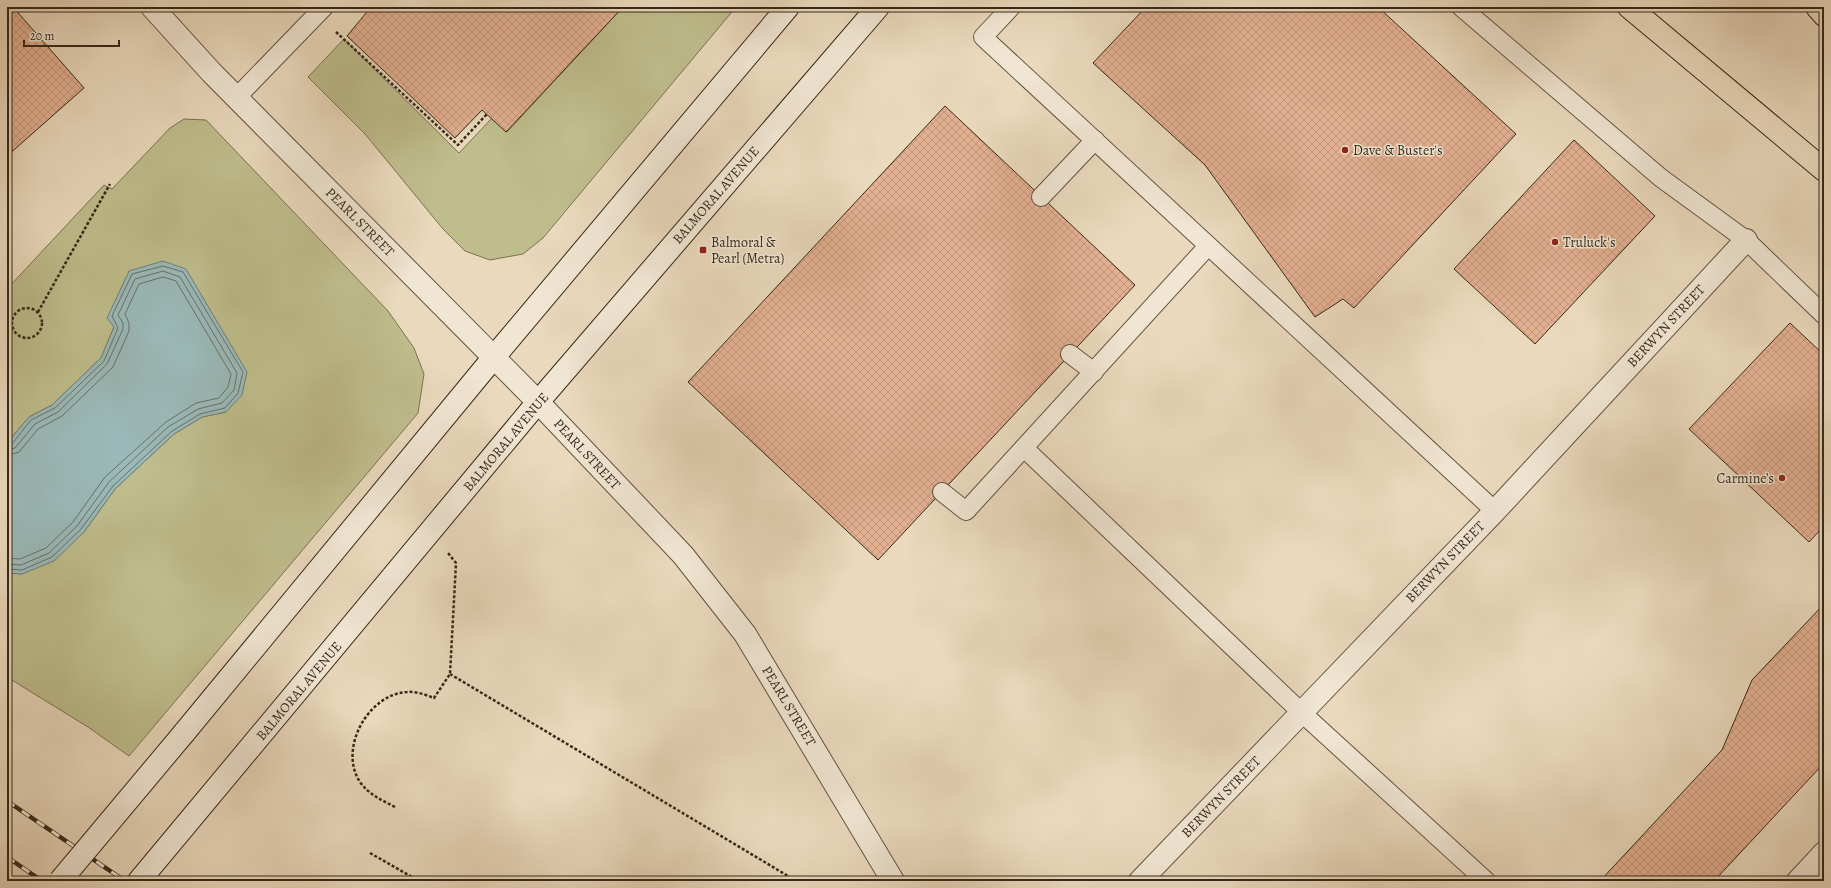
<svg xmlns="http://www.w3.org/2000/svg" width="1831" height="888" font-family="Alegreya,serif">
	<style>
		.green { fill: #bfbd8c; stroke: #7a7252 }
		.water { fill: #9ab9b8; stroke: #727f78 }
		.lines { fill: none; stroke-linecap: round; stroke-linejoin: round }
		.shore { stroke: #687068; stroke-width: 1 }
		.building { fill: url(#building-cross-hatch); stroke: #362819 }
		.lane-casing { stroke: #635442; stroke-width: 20 }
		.street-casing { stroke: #635442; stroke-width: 24 }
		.secondary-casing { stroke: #362819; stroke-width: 24 }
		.highway-casing { stroke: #362819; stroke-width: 24 }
		.path { stroke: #362819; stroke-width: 2.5; stroke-dasharray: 3 2; stroke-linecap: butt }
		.lane { stroke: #f1e6d4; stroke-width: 18 }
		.street { stroke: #f1e6d4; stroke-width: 22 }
		.secondary { stroke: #f1e6d4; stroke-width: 22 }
		.highway { stroke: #ead9bd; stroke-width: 22 }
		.rail-casing { stroke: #362819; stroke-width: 4.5 }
		.rail { stroke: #f1e6d4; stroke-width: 3; stroke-dasharray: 9; stroke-linecap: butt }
		.secondary-bridge-casing { stroke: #362819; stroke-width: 24; stroke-linecap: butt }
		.secondary-bridge { stroke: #f1e6d4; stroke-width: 22 }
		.poi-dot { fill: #8f2418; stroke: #f1e6d4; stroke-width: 1.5 }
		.labels { text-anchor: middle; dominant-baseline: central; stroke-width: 3; stroke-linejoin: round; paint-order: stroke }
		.poi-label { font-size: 14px; fill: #362819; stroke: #f1e6d4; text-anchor: start }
		.street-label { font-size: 14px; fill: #362819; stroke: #f1e6d4 }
	</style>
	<defs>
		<pattern id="building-cross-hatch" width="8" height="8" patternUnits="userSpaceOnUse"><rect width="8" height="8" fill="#e3b091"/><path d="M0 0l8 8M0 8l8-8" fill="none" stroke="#c3977c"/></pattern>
	</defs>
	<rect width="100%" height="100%" fill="#ead9bd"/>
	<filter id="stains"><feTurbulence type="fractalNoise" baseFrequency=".005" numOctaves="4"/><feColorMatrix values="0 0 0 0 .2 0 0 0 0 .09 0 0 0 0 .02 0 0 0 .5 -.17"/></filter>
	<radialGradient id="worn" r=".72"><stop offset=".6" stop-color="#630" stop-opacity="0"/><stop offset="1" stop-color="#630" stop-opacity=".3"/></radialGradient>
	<g class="green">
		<polygon points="623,7 736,7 543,238 523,254 490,260 465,251 443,229 365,134 308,77 344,39 459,153 492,118 507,132"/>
		<polygon points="184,119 206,120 388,311 414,348 424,374 418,413 129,756 88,727 7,677 7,573 22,574 84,532 115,489 174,434 202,417 226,412 114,327 101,358 52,405 29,417 7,443 7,289 104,185 112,189 170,128"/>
	</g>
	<polygon class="water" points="163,261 186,269 247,372 242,395 226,412 202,417 174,434 115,489 84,532 54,561 22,574 7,573 7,443 29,417 52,405 101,358 114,327 107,318 129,271"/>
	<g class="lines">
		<g class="shore">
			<polyline points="7,445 12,444 31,420 55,408 104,361 118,328 112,316 132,274 163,266 183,272 243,372 238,393 225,408 200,414 172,431 113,486 81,529 52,557 22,570 7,569"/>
			<polyline points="7,450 15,448 35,424 58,412 107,364 123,329 123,323 118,315 135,279 163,271 180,277 237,373 234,390 222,403 198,409 168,427 109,482 77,526 49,553 21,565 7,564"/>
			<polyline points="7,456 19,452 38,429 62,416 113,367 129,331 129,323 125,314 139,284 163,277 176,281 231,374 228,387 219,398 196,403 166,422 105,477 73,522 46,548 20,559 7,558"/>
		</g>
	</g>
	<g class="building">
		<polygon points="7,7 13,7 84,88 7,156"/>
		<polygon points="371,7 623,7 506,132 482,110 455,138 347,36"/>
		<polygon points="1146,7 1378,7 1516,134 1354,308 1343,299 1315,317 1205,165 1093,63"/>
		<polygon points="945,106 1135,285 878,560 688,382"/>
		<polygon points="1574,140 1655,216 1535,344 1454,269"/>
		<polygon points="1790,323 1824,355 1824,526 1809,542 1689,429"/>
		<polygon points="1824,604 1824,763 1714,881 1600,881 1722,750 1752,680"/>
	</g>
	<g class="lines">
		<defs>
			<g id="lane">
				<polyline points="1011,7 983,37 1495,511"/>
				<polyline points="1461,7 1661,178 1746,240 1824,315"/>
				<polyline points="236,98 324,7"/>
				<polyline points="1041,197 1095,140"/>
				<polyline points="1070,354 1094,372"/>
				<polyline points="1024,448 1302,713 1486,881"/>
				<polyline points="942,492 966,511 1208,246"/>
			</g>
			<g id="street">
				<polyline points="152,7 212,73 538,402 683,555 745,634 893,881"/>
				<polyline points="1140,881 1495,511 1746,240"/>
				<polyline points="1798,881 1824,853"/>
			</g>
			<g id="secondary">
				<polyline points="184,733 494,357 788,7"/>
				<polyline points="139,881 538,402 878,7"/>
			</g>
			<g id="highway">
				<polyline points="1629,7 1824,170"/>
				<polyline points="1817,7 1824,15"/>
			</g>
		</defs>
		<use href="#lane" class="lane-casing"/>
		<use href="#street" class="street-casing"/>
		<use href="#secondary" class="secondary-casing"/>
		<use href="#highway" class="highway-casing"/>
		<g class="path">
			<polyline points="336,32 458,145 487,114"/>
			<circle cx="27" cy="323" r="15"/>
			<polyline points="38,312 110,184"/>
			<polyline points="450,674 793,879"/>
			<path d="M395 807C382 800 369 795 360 782 338 749 368 694 407 692 416 691 426 695 434 698L450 674 456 563 448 553"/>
			<polyline points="370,853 419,881"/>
		</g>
		<use href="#lane" class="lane"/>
		<use href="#street" class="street"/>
		<use href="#secondary" class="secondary"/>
		<use href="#highway" class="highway"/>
		<defs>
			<g id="rail">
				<polyline points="7,801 125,881"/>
				<polyline points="7,857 42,881"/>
			</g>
		</defs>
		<use href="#rail" class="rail-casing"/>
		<use href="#rail" class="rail"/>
		<defs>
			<polyline id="secondary-bridge" points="60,881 184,733"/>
		</defs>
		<use href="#secondary-bridge" class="secondary-bridge-casing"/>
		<use href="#secondary-bridge" class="secondary-bridge"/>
	</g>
	<g class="poi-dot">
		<circle cx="1345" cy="150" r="4"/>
		<circle cx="1555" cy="242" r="4"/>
		<rect x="699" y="246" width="8" height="8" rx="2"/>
		<circle cx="1782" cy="478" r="4"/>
	</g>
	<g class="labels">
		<g class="poi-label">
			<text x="1353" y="150">Dave &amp; Buster's</text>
			<text x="711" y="242">Balmoral &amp;<tspan x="711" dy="16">Pearl (Metra)</tspan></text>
			<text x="1563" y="242">Truluck's</text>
			<text x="1774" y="478" text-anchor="end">Carmine’s</text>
		</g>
		<g class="street-label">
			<text transform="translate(716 195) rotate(-49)">BALMORAL AVENUE</text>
			<text transform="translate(360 222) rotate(45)">PEARL STREET</text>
			<text transform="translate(1666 326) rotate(-47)">BERWYN STREET</text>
			<text transform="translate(506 442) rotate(-50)">BALMORAL AVENUE</text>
			<text transform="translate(587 454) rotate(47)">PEARL STREET</text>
			<text transform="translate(1445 562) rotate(-46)">BERWYN STREET</text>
			<text transform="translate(299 691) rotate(-50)">BALMORAL AVENUE</text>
			<text transform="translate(789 706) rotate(59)">PEARL STREET</text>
			<text transform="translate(1221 797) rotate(-46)">BERWYN STREET</text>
		</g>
	</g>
	<rect width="1831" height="888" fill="none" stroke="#ead9bd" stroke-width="24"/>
	<rect x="8" y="8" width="1815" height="872" fill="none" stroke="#362819" stroke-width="2"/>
	<rect x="12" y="12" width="1807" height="864" fill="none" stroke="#362819"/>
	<path d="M24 40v6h95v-6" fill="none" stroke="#362819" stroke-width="2"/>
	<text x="30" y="40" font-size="12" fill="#362819" stroke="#f1e6d4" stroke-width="3" paint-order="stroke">20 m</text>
	<rect width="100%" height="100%" filter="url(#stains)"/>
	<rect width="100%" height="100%" fill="url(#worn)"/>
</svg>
